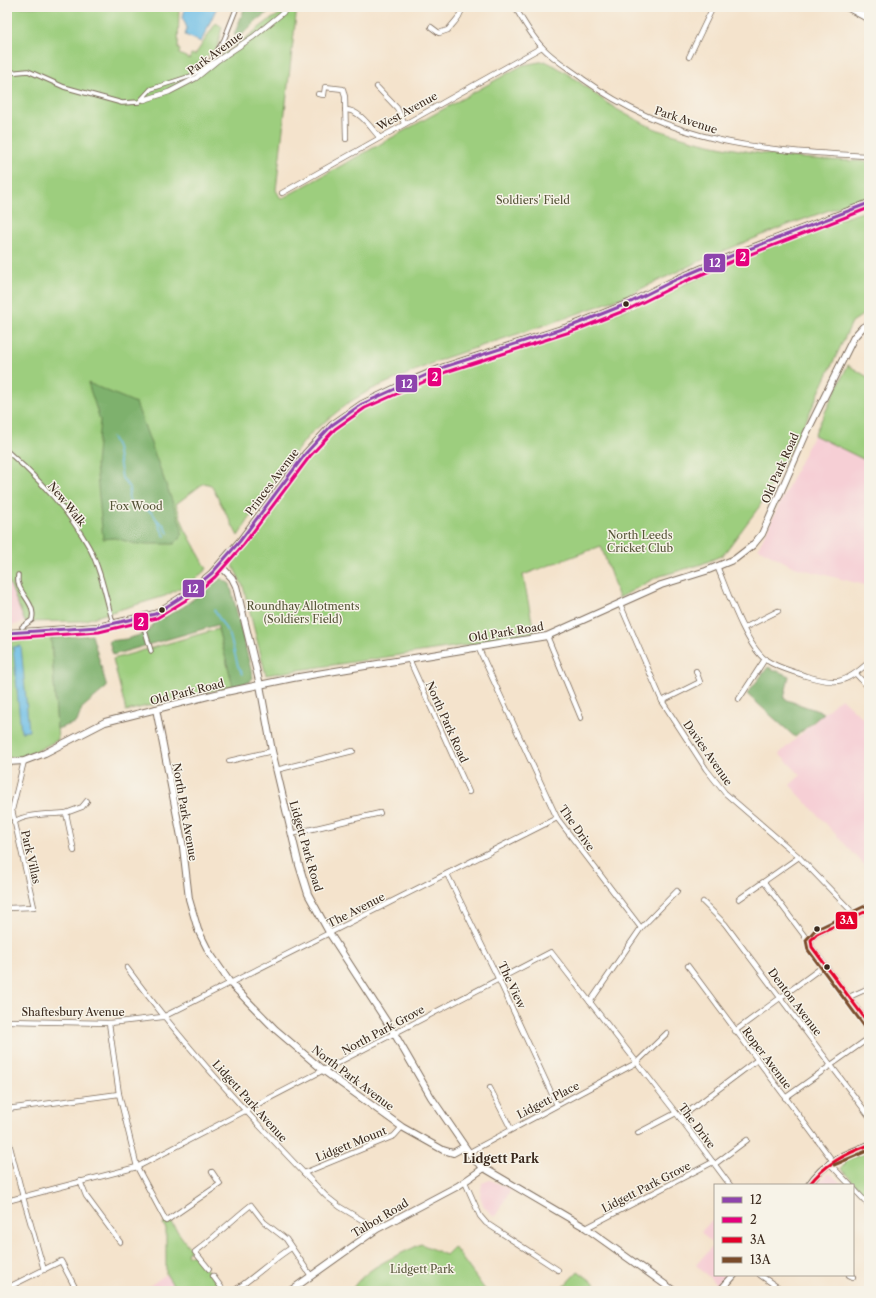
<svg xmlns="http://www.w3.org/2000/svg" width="876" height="1298" font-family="'Libre Caslon Text',serif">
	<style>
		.built { fill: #f6cfd5 }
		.green { fill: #9dce7e; stroke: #6c7c4e }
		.forest { fill: #7eb16d; stroke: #5c6e46 }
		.water { fill: #6bbde6; stroke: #537482 }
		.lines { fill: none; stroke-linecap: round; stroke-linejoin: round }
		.stream { stroke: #6bbde6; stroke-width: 1.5 }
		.pedestrian-casing { stroke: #7c6b5b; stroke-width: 5.5 }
		.minor-casing { stroke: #7c6b5b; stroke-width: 6 }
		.tertiary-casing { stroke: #7c6b5b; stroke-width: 8 }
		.pedestrian { stroke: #fff; stroke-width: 3.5 }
		.minor { stroke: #fff; stroke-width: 4.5 }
		.tertiary { stroke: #fff; stroke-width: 6 }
		.bus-1-casing { stroke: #f7f3e8; stroke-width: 6 }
		.bus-2-casing { stroke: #f7f3e8; stroke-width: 6 }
		.bus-3-casing { stroke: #f7f3e8; stroke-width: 6 }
		.bus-4-casing { stroke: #f7f3e8; stroke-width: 6 }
		.bus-1 { stroke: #8e44ad; stroke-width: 3 }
		.bus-2 { stroke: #e5007d; stroke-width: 3 }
		.bus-3 { stroke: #e4002b; stroke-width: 3 }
		.bus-4 { stroke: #7a4b2a; stroke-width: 3 }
		.bus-dot { fill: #3b2a1e; stroke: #f7f3e8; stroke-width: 1.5 }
		.labels { text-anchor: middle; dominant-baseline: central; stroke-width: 3; stroke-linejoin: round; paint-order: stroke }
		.street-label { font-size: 11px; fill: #3b2a1e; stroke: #f7f3e8 }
		.park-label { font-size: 11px; fill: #545336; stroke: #f7f3e8 }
		.neighbourhood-label { font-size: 12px; font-weight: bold; fill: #3b2a1e; stroke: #f7f3e8 }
		.line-badge { stroke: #f7f3e8; stroke-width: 1.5 }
		.badge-label { font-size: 11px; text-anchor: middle; font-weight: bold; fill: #fff }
	</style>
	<rect width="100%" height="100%" fill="#f7f3e8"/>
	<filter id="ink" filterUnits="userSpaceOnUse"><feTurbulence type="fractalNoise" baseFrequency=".025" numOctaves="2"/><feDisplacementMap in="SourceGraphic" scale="8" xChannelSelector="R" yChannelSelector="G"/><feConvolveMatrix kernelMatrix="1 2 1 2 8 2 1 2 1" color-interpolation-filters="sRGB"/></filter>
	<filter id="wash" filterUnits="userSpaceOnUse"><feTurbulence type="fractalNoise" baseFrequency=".012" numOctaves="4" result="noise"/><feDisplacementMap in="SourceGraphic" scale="16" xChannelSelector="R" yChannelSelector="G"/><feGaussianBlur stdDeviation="0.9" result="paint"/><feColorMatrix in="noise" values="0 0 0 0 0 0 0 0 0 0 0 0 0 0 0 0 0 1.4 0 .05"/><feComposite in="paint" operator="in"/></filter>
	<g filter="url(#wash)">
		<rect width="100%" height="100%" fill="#f4e3cc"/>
		<g class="built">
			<polygon points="848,365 869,378 869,586 794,567 758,548"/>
			<polygon points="7,577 25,622 7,627"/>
			<polygon points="841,698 869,724 869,870 790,785 801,775 779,754"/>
			<polygon points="826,1174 831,1174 843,1185 817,1185"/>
			<polygon points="490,1180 511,1189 495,1217 484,1207 480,1196 482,1183"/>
			<polygon points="712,1220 715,1223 715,1275 725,1275 716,1284 696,1265 713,1245 701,1232"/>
			<polygon points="166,1274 177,1291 143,1291"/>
		</g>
		<g class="green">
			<path d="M7 7H179L178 49 180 50 179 54 190 59 191 54 195 55 216 23 222 27 217 48 199 64 197 62 200 69 233 48 268 21 292 7H297L276 190 281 199 523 65 545 61C576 75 599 101 629 116 640 121 651 128 662 131 726 152 802 161 869 161V196L782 227 702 260 626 296 560 320 445 358 370 390 348 403 311 433 282 469 238 536 211 485 204 483 176 504 185 529 207 569 190 583 165 596 82 621 25 622 7 577Z"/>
			<path d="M869 210V313L864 314 852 322 801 431 759 507 723 555 702 564 657 577 619 598 601 546 523 575 534 632 480 643 266 675 243 586 232 564C267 518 294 461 340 425 394 382 463 366 526 345 563 333 600 320 636 305 713 273 788 234 869 210Z"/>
			<polygon points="848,365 869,378 869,462 814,435"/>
			<polygon points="218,629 233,686 126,711 113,659"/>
			<path d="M51 638 58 740C43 747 24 760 7 757V642Z"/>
			<polygon points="869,1152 869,1199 841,1169 848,1159"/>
			<polygon points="170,1221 191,1250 188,1251 187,1255 196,1256 220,1287 215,1291 177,1291 166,1274 166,1229 163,1224"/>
			<path d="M421 1244 446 1255 454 1247 486 1291H351C365 1267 397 1256 421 1244Z"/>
			<polygon points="578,1271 605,1291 559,1291"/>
		</g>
		<g class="forest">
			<polygon points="245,7 276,7 258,19 241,36 234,35"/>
			<polygon points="88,383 136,403 182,528 181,537 174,544 136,544 115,538 103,539 96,465 100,420"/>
			<polygon points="221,578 230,584 253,678 249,682 233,686 217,625 113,655 109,641 126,639 147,633 154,623 183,607"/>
			<polygon points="92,635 107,687 82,708 77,722 57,729 51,638"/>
			<polygon points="768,667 789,676 784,699 824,713 795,737 747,694"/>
		</g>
		<g class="water">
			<polygon points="185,7 217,7 201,42 185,35 187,28 183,18"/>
			<polygon points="21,646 29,731 21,732 13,647"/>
		</g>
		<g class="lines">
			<g class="stream">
				<path d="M112 437 117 447 122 478 130 489C123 508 142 504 152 513 158 519 160 529 165 536"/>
				<polyline points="157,520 164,525 168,533"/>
				<polyline points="214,610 230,636 238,666 243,674"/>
			</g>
		</g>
	</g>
	<g filter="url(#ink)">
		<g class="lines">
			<defs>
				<g id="pedestrian">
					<polyline points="7,73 28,71 64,87 122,103 139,102 151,89 191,76 209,64 224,40 237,7"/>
					<path d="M7 451C38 478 69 511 89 547 101 570 106 598 113 623"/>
					<path d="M18 575C15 593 37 602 32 620L22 627"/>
					<polyline points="144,627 151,651"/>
				</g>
				<g id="minor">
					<path d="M515 7C523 21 531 35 542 47 554 60 570 69 583 79 673 144 762 151 869 156"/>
					<path d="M431 27 439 33 448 30C454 22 461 17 462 7"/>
					<polyline points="689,57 713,7"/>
					<polyline points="377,87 397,108 404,123"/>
					<polyline points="318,94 324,95 325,87 343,89 345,97 346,139"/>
					<polyline points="144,100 169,92 196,78 218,60 253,37 290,7"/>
					<path d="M345 110C359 109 371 128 379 137"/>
					<polyline points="282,193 542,47"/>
					<path d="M717 566C727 590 746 646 766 660 778 668 792 671 806 676 836 685 845 684 869 662"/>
					<polyline points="620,604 662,701 706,769 725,793 799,857 856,916"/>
					<polyline points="744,628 778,611"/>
					<polyline points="547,636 581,718"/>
					<polyline points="478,647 557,818 641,928 590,1002"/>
					<polyline points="409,659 469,792"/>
					<polyline points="856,674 869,688"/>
					<polyline points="739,699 765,659"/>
					<polyline points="662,701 700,682 696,671"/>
					<polyline points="229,761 272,751"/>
					<polyline points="276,770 353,751"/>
					<polyline points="66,813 82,807 87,801"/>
					<path d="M14 822C28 813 49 815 66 813L74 851"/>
					<polyline points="291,834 380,813"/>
					<polyline points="447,874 499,980 557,1105"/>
					<polyline points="764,882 806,938 811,940"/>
					<polyline points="739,899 799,857"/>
					<polyline points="703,902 725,924 869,1116"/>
					<polyline points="7,908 34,907 12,810 24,761"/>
					<polyline points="641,928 677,891"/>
					<polyline points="811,940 812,947 869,1024"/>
					<polyline points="811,940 817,934 869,910"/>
					<polyline points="688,966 832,1160"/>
					<path d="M127 968C187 1050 256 1123 326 1196L340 1207 377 1229"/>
					<polyline points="849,997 869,988"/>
					<polyline points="7,1021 109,1023 163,1017 557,818"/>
					<polyline points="109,1023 119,1094 137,1167 166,1221 220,1184 212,1172"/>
					<polyline points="735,1031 825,965"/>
					<polyline points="490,1088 511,1129"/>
					<polyline points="785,1098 869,1038"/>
					<polyline points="7,1109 119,1094"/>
					<polyline points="680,1118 757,1060"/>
					<polyline points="638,1133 676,1113"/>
					<polyline points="7,1135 23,1197 44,1270"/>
					<polyline points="468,1153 636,1063 667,1033"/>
					<polyline points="829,1163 850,1185"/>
					<polyline points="715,1164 747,1140"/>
					<polyline points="304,1173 394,1136 402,1127"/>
					<polyline points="80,1181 86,1196 120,1242"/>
					<polyline points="465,1182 480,1216 486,1223 558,1270"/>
					<polyline points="853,1188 869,1205"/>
					<polyline points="7,1201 137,1167 551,952 680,1118 730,1185"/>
					<polyline points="586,1228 713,1162"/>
					<path d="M209 1269 195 1252C215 1237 232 1220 251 1205L264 1222 286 1239 311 1276"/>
					<polyline points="760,1275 783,1291"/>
					<polyline points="849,1275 853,1277"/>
					<polyline points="213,1276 224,1291"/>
					<polyline points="7,1288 61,1261 77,1291"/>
					<path d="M234 1291C254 1277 271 1261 291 1248"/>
				</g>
				<g id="tertiary">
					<polyline points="847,7 869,19"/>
					<polyline points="220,565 232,578 236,586 260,685 272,751 299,865 308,894 330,934 394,1033 431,1097 474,1160 484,1168 586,1228 674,1291"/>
					<polyline points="7,633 98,627 155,614 188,593 212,573 240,541 306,453 332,425 362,404 408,382 444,367 574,325 629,303 677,279 731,256 869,203"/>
					<polyline points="156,709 183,847 189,899 198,930 209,952 231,984 275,1029 324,1071 402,1127 443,1150 453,1153 464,1147"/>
					<polyline points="7,762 24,761 45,753 105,722 216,694 293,678 547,636 661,585 706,571 735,559 753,545 762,534 806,434 854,337 863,327 869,324"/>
					<path d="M809 1185C824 1162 845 1154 869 1145"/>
					<polyline points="290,1291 377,1229 458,1186 484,1168"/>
					<polyline points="720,1291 734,1275"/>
				</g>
			</defs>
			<use href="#pedestrian" class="pedestrian-casing"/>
			<use href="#minor" class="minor-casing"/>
			<use href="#tertiary" class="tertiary-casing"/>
			<use href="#pedestrian" class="pedestrian"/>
			<use href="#minor" class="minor"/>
			<use href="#tertiary" class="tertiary"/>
			<defs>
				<polyline id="bus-1" points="7,633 98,627 155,614 188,593 212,573 240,541 306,453 332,425 362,404 444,367 574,325 629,303 677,279 731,256 869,203"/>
				<polyline id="bus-2" points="7,638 99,632 157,618 191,597 215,577 244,544 310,456 335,429 365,408 446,372 576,330 631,308 679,284 733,261 869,208"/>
				<g id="bus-3">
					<polyline points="869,910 817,934 811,940 812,947 869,1024"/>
					<path d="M809 1185C825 1164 845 1154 869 1145"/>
				</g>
				<g id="bus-4">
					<polyline points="865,1027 808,950 806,940 815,930 867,905"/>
					<polyline points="834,1165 869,1150"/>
				</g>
			</defs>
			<use href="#bus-1" class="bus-1-casing"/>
			<use href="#bus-2" class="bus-2-casing"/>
			<use href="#bus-3" class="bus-3-casing"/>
			<use href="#bus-4" class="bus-4-casing"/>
			<use href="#bus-1" class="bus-1"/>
			<use href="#bus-2" class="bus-2"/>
			<use href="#bus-3" class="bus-3"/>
			<use href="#bus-4" class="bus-4"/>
		</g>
	</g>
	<g class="bus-dot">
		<circle cx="626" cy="304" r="3.5"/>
		<circle cx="162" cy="610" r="3.5"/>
		<circle cx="817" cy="929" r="3.5"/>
		<circle cx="827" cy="967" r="3.5"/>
	</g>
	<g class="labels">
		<g class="street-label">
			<text transform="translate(215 53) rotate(-36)">Park Avenue</text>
			<text transform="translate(407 111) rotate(-29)">West Avenue</text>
			<text transform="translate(686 120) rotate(18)">Park Avenue</text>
			<text transform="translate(780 468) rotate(-66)">Old Park Road</text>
			<text transform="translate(272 482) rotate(-53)">Princes Avenue</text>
			<text transform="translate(67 504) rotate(51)">New Walk</text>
			<text transform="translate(506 632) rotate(-9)">Old Park Road</text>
			<text transform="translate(187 692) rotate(-14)">Old Park Road</text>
			<text transform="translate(447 722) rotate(66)">North Park Road</text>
			<text transform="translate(708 753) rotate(55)">Davies Avenue</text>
			<text transform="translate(185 812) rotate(80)">North Park Avenue</text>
			<text transform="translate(577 828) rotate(55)">The Drive</text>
			<text transform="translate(306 846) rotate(74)">Lidgett Park Road</text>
			<text transform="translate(31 857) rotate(77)">Park Villas</text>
			<text transform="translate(356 910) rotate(-27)">The Avenue</text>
			<text transform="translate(512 985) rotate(65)">The View</text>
			<text transform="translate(795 1002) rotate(53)">Denton Avenue</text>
			<text x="73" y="1012">Shaftesbury Avenue</text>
			<text transform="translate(383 1030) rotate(-28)">North Park Grove</text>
			<text transform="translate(767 1058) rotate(53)">Roper Avenue</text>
			<text transform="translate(353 1078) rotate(37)">North Park Avenue</text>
			<text transform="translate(548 1100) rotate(-27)">Lidgett Place</text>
			<text transform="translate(250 1101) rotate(48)">Lidgett Park Avenue</text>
			<text transform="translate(697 1126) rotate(53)">The Drive</text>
			<text transform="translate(351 1144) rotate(-22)">Lidgett Mount</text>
			<text transform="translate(646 1187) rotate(-27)">Lidgett Park Grove</text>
			<text transform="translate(380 1218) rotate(-31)">Talbot Road</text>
		</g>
		<g class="park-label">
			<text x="533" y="200">Soldiers' Field</text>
			<text x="136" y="506">Fox Wood</text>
			<text x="640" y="535">North Leeds<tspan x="640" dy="13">Cricket Club</tspan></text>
			<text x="303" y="606">Roundhay Allotments<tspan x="303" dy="13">(Soldiers Field)</tspan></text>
			<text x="422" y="1269">Lidgett Park</text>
		</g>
		<g class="neighbourhood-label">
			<text x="501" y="1158">Lidgett Park</text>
		</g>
	</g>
	<g class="line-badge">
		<rect x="735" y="248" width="15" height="19" rx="4" fill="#e5007d"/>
		<rect x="703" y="253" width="23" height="20" rx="4" fill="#8e44ad"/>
		<rect x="427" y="367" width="15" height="20" rx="4" fill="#e5007d"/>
		<rect x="395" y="374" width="23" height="19" rx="4" fill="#8e44ad"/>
		<rect x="182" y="579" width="23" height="19" rx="4" fill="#8e44ad"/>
		<rect x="133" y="612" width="16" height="19" rx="4" fill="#e5007d"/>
		<rect x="835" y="911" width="23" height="19" rx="4" fill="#e4002b"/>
	</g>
	<g class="badge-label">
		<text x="743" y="261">2</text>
		<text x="715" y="267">12</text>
		<text x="435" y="381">2</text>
		<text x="407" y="388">12</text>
		<text x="193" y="593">12</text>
		<text x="141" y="626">2</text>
		<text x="847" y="924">3A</text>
	</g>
	<rect width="876" height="1298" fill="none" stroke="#f7f3e8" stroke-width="24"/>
	<rect x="714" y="1184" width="140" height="92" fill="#f7f3e8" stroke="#aca397"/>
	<rect x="722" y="1197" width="20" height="6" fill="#8e44ad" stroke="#aca397"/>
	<text x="750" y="1204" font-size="12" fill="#3b2a1e">12</text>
	<rect x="722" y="1217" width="20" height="6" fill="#e5007d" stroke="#aca397"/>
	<text x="750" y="1224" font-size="12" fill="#3b2a1e">2</text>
	<rect x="722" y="1237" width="20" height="6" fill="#e4002b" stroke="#aca397"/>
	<text x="750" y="1244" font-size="12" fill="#3b2a1e">3A</text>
	<rect x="722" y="1257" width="20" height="6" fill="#7a4b2a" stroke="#aca397"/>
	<text x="750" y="1264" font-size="12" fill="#3b2a1e">13A</text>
</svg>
